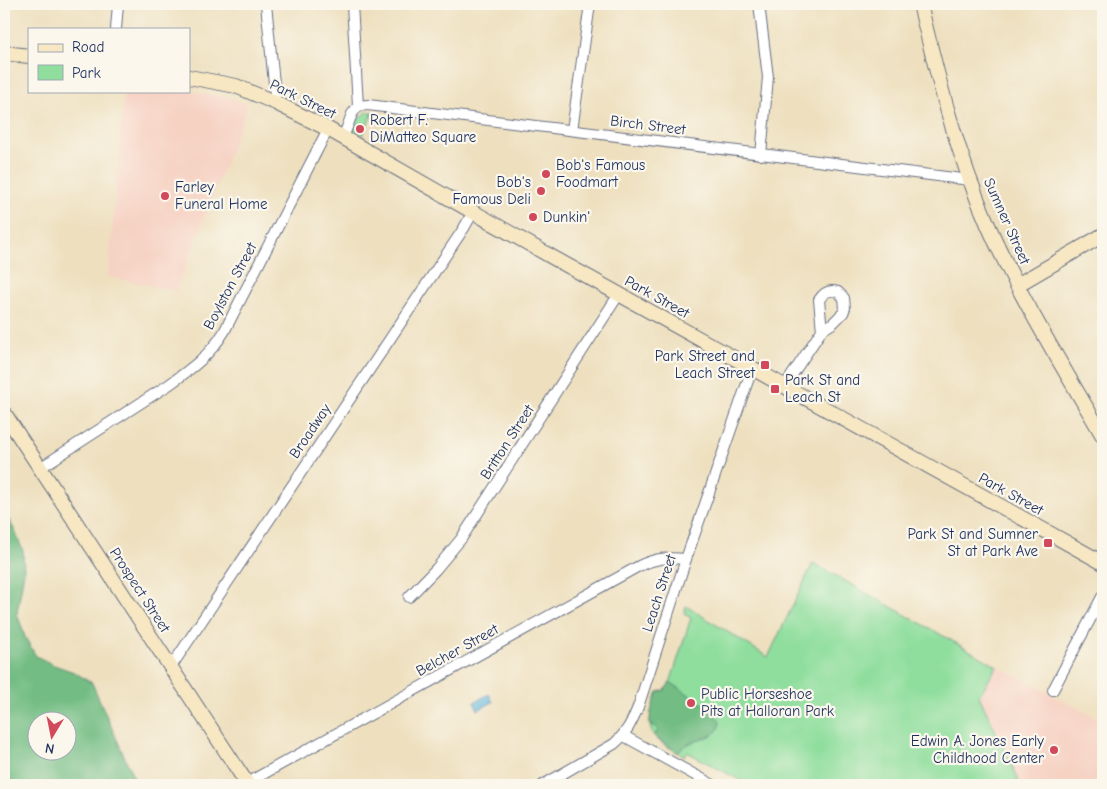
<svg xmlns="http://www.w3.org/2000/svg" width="1107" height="789" font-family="'Comic Neue',sans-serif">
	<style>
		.built { fill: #f6d2c3 }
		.green { fill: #8fde9d; stroke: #55867e }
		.forest { fill: #73bd84; stroke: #477671; fill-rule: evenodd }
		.water { fill: #5cb5da; stroke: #3c729c }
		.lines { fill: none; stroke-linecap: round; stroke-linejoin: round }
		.street-casing { stroke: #656d80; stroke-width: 12 }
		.secondary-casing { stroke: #656d80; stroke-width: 16 }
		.street { stroke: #fff; stroke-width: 10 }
		.secondary { stroke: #f7e8c3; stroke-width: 14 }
		.poi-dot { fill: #d1495b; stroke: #fbf7ec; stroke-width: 2 }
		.labels { text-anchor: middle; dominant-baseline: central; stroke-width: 4.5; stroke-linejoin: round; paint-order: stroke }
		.street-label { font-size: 15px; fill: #1b2f5e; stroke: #fbf7ec }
		.poi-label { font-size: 15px; fill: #1b2f5e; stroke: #fbf7ec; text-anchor: start }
	</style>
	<rect width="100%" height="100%" fill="#fbf7ec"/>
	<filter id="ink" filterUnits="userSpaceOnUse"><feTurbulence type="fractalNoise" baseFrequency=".02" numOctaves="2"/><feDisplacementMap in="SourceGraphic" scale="10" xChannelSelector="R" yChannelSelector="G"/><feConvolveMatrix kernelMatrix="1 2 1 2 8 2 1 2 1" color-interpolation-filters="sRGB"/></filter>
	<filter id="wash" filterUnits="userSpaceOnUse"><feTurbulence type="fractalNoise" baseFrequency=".0096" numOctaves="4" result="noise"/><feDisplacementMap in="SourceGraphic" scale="20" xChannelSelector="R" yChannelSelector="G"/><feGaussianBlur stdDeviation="1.12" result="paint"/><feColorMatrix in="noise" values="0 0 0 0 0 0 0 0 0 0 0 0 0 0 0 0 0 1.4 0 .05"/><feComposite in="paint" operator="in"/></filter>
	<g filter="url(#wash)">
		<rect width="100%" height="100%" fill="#eee0bf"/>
		<g class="built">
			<polygon points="124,91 189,91 229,98 248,105 176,291 108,277"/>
			<polygon points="997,666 1103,721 1103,785 1018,785 1018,778 979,696"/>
		</g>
		<g class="green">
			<polygon points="367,112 373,112 363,135 353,129 359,118"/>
			<path d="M813 563 997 666 979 696 1018 778V785H749L687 752 685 756C648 737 643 733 658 692L665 690 670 683 691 618 684 614 686 606 768 657Z"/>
		</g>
		<g class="forest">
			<path d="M4 511 15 531 23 551 24 572 17 613 25 637 36 656 54 665 74 672 92 683 137 785H4ZM38 722H68V752H38Z"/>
			<path d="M670 682 709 708 720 721C720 743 688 736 678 753L656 738 654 736 657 732 658 729 655 726H650C649 714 653 703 658 692L665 690Z"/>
		</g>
		<polygon class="water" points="489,694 493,702 478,710 474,702"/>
	</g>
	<g filter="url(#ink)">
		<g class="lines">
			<defs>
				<g id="street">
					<polyline points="266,4 276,103"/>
					<polyline points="352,4 358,106"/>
					<polyline points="759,4 768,77 761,155"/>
					<polyline points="116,29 118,4"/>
					<polyline points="572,130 590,4"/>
					<polyline points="343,138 352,114 358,106 368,105 970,180"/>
					<path d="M784 387 822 330 833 323 843 313 845 308 844 298 838 292C829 289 824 292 819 300L822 330"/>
					<path d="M40 468 170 384C192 368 210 355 224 332L328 129"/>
					<polyline points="409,597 436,569 461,539 619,294"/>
					<polyline points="171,667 464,228 473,212"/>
					<polyline points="1053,690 1103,595"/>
					<polyline points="624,736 713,785"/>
					<path d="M247 783 639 566C656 558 667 557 686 559"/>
					<path d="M543 785 614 744C626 734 632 722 638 707L686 559 752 369"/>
				</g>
				<g id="secondary">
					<path d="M920 4C938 79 957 154 988 225 1020 298 1063 367 1103 436"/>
					<polyline points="4,53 29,56"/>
					<polyline points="189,77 236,86 276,103 328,129 552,257 1103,563"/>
					<polyline points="1017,285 1103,235"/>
					<polyline points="4,413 248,785"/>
				</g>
			</defs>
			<use href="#street" class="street-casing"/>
			<use href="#secondary" class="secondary-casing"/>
			<use href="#street" class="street"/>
			<use href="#secondary" class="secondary"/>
		</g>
	</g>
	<g class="poi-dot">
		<circle cx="360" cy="129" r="5"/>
		<circle cx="546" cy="174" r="5"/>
		<circle cx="541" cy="191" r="5"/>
		<circle cx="165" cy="196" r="5"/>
		<circle cx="533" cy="217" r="5"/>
		<rect x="760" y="360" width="10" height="10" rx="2.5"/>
		<rect x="770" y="384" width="10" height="10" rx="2.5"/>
		<rect x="1043" y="538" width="10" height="10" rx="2.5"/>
		<circle cx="691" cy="703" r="5"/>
		<circle cx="1054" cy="750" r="5"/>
	</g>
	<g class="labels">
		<g class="street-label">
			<text transform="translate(303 99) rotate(26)">Park Street</text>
			<text transform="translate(648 125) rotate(7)">Birch Street</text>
			<text transform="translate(1007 221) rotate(66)">Sumner Street</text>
			<text transform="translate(230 286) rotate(-62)">Boylston Street</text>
			<text transform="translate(657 297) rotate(29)">Park Street</text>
			<text transform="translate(310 431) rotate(-56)">Broadway</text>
			<text transform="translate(507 442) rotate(-57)">Britton Street</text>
			<text transform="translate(1011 494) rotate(29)">Park Street</text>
			<text transform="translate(140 590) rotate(57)">Prospect Street</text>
			<text transform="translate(659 593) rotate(-72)">Leach Street</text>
			<text transform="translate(457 650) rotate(-29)">Belcher Street</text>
		</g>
		<g class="poi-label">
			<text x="370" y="120">Robert F.<tspan x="370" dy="17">DiMatteo Square</tspan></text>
			<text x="556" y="165">Bob's Famous<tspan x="556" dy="17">Foodmart</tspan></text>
			<text x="531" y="182" text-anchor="end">Bob's<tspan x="531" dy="17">Famous Deli</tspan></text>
			<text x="175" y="187">Farley<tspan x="175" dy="17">Funeral Home</tspan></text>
			<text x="543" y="217">Dunkin'</text>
			<text x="755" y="356" text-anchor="end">Park Street and<tspan x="755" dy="17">Leach Street</tspan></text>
			<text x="785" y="380">Park St and<tspan x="785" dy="17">Leach St</tspan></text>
			<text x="1038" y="534" text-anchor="end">Park St and Sumner<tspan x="1038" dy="17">St at Park Ave</tspan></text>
			<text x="701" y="694">Public Horseshoe<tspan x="701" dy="17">Pits at Halloran Park</tspan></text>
			<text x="1044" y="741" text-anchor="end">Edwin A. Jones Early<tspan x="1044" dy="17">Childhood Center</tspan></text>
		</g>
	</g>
	<rect width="1107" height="789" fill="none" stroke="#fbf7ec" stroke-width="20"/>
	<rect x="28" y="28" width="162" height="65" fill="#fbf7ec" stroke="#a1a7b3"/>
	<rect x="38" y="44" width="25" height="8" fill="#f7e8c3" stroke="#a1a7b3"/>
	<text x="72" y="52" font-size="15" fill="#1b2f5e">Road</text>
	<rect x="38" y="65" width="25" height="15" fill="#8fde9d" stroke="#a1a7b3"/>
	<text x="72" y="78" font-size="15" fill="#1b2f5e">Park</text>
	<g transform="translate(52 736) rotate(190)"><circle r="24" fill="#fbf7ec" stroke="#a1a7b3"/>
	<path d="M0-4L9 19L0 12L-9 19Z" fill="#d1495b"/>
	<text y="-8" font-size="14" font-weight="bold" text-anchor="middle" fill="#1b2f5e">N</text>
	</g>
</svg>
